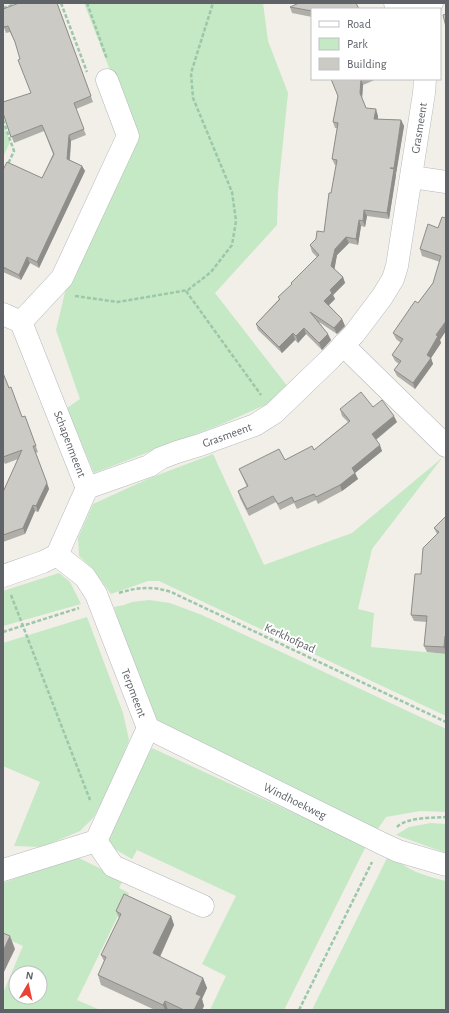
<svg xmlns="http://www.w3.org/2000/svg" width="449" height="1013" font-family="'Alegreya Sans',sans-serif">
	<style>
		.green { fill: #c5e8c5; fill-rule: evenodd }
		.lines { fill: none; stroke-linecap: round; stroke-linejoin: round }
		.street-casing { stroke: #b5b8bc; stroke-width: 23 }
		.secondary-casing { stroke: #b6babf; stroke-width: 23 }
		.path { stroke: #9cc7a9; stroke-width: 2.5; stroke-dasharray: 4 2; stroke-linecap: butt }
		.street { stroke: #fff; stroke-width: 22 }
		.secondary { stroke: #fff; stroke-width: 22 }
		.wall { fill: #afaea9 }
		.shaded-wall { fill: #8f8d8a }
		.building { fill: #cccac5; stroke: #8f8d8a }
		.labels { text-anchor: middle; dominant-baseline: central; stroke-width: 4; stroke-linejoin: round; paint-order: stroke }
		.street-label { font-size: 12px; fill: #5f6368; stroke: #fff }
	</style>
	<rect width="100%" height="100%" fill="#f1efe8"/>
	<g class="green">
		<polygon points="84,3 263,3 268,41 288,93 278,191 277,225 215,293 288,387 274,401 222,424 94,473 67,408 80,399 56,330 66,288 132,148 115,83"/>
		<polygon points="3,125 10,142 3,157"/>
		<polygon points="213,454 264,565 352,533 442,458 372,549 358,609 374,613 371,647 446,654 446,716 159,581 148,581 111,594 91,567 79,556 78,538 93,504 150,478"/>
		<polygon points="59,573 70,582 81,604 3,626 3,591"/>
		<polygon points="149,600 170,603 202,615 446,729 446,812 420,811 386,817 375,833 149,731 114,607 124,605 132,602"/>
		<polygon points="87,617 123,713 129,740 112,783 93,818 80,831 42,847 14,846 40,782 3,766 3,643"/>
		<polygon points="152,748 366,846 284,1010 210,1010 226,976 202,964 236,896 137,850 132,859 113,848 107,839 140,769"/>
		<polygon points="431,823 446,824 446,853 396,835 409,827"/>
		<path d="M389 854C408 871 422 875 446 881V1010H312Z"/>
		<path d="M75 856 123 880 119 888 129 893 77 1000 100 1010H3V993L23 946 3 937V883ZM16 973H40V997H16Z"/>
	</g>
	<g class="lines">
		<defs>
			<g id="street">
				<polyline points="417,9 432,3"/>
				<polyline points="412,177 446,182"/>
				<polyline points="3,314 21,322 87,488"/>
				<polyline points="21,322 62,278 128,136 107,80"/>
				<polyline points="343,345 446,446"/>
				<polyline points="96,841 113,866 203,906"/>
				<polyline points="3,870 96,841 148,728"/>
			</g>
			<g id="secondary">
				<polyline points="395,3 398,9"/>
				<polyline points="57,555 85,577 96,594 148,728 381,843 398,851 446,865"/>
				<polyline points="3,576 43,562 57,555 87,488 149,466 161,458 177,452 200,445 255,425 274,413 331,358 354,334 382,297 393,279 397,266 424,93 425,79"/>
			</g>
		</defs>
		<use href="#street" class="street-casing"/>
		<use href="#secondary" class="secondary-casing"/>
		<g class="path">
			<polyline points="61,3 87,72"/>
			<polyline points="87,3 107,59"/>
			<polyline points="3,8 18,3"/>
			<polyline points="3,120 14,151 8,164"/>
			<polyline points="186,291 261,395"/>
			<polyline points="75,296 118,302 188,290 211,272 232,245 236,221 232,192 193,98 191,73 213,3"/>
			<path d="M119 593C138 587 153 586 171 592L446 722"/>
			<polyline points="11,595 90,800"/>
			<polyline points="3,632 79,608"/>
			<path d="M397 827C407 817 432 818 446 817"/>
			<polyline points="299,1010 372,862"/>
		</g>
		<use href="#street" class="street"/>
		<use href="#secondary" class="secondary"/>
	</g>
	<g class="wall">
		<polygon points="57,3 93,102 76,109 86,135 71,141 70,160 82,166 85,171 39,268 30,263 21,280 3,272 3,170 42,178 53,154 44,131 14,143 3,113 31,93 16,44 10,32 6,33 3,25"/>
		<polygon points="290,7 312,9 312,17 292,13"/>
		<polygon points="331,79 377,79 363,85 362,98 366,108 378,116 378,119 401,120 404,126 396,174 396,175 389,219 367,216 365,227 361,226 358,245 349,243 337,255 334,269 343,277 345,283 333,295 335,299 329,305 342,319 345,326 337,334 319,322 331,340 322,350 306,334 298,343 295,340 282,353 258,330 256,324 279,299 278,297 292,285 291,283 317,257 312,252 310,245 324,232 331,193 336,165 335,165 332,159 337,128 335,128 333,122 338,96"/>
		<polygon points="442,217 440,340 441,343 431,358 433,364 415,389 397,376 394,370 399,364 395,361 392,355 401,343 396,339 393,333 418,303 433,283 440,262 422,256 420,249 438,228"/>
		<polygon points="3,373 9,388 22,417 25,416 38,452 36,453 49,489 38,512 35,511 25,534 3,542 3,492 18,459 5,464 3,460"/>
		<polygon points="373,407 397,422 376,440 382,451 355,473 358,479 342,491 318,504 316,500 297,509 294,503 280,510 276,502 249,516 240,498 238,491 247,487 239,469 285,460 314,450 348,422 342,416 340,409"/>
		<polygon points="446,516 446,654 427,652 424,646 427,622 414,621 411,615 421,574 437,534 434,528"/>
		<polygon points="116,911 171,916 174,925 160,957 203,978 207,988 202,999 204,1006 202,1010 155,1010 101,985 98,975 104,961 101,955 119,918"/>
	</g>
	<g class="shaded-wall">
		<polygon points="361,79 363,85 362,99 360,93"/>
		<polygon points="376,109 378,116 377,125 374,119"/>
		<polygon points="401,120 404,126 396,174 394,168"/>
		<polygon points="69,135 71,141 69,165 67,159"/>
		<polygon points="82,166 85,171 39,268 37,262"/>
		<polygon points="394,169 396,175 389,219 387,213"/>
		<polygon points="364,210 367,216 365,227 363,221"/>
		<polygon points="359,220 361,226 358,245 356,239"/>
		<polygon points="346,237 349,243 337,255 334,272 331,266 335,249"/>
		<polygon points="27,257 30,263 21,280 19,275"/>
		<polygon points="343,277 345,283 333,295 335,299 327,307 324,301 330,290"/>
		<polygon points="342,319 345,326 337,334 334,328"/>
		<polygon points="446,321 446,331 440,340 441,343 431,358 433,364 415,389 413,383 436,335"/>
		<polygon points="304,328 306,334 298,343 296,336"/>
		<polygon points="293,333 295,340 282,353 279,347"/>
		<polygon points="328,334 331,340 322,350 319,343"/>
		<polygon points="394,416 397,422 374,441 372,434"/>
		<polygon points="380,445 382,451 355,473 358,479 342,491 340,485 352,468"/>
		<polygon points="47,483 49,489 38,512 36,506"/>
		<polygon points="33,505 35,511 25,534 23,528"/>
		<polygon points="445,636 446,638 446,652 444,647"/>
		<polygon points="171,916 174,925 157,963 153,953"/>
		<polygon points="10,936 15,949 3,974 3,951"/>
		<polygon points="203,978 207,988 202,999 204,1006 202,1010 194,1010 196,994"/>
		<polygon points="165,1001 168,1010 165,1010 163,1005"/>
	</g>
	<g class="building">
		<polygon points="19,3 57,3 91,96 74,103 84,129 69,135 67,159 82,166 37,262 27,257 19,275 3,267 3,170 7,162 42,178 54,154 42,125 11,137 3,113 3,102 31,93 18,60 20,59 15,42 8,26 4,27 3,25 3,9"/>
		<polygon points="299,3 356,3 359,9 312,9 312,11 290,7"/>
		<polygon points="446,14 446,27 443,15"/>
		<polygon points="331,79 361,79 360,93 366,108 376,109 374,119 401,120 394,168 390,168 394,169 387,213 364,210 363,221 359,220 356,239 346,237 335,249 331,266 343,277 330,290 332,293 324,301 342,319 334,328 310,312 328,334 319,343 304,328 296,336 293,333 279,347 256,324 280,299 278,297 292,284 291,283 319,255 310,245 316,239 317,231 324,232 329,193 331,193 337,160 332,159 338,123 333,122 338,96"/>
		<polygon points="442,217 446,218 446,217 446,321 436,335 438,336 427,355 431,358 413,383 394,370 401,361 392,355 403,339 393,333 415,301 418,303 433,283 441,256 420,249 428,224 438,228"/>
		<polygon points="3,373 9,388 11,387 22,417 25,416 36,446 33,446 47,483 36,506 33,505 23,528 3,535 3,492 22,450 3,457"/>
		<polygon points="361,392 373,407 382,400 394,416 372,434 380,445 352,468 355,473 340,485 316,497 314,494 294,502 292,497 278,504 273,496 247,509 238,491 248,486 239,469 279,449 285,460 312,446 314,450 350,421 340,409"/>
		<polygon points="446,516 446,636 445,636 444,647 424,646 427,616 411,615 415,574 421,574 423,548 439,532 434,528"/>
		<polygon points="124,894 171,916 153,953 203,978 196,994 201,996 194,1010 184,1010 165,1001 163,1005 98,975 106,957 101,955 121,914 116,911"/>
		<polygon points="3,933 10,936 3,951"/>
	</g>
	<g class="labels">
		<g class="street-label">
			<text transform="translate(419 128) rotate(-81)">Grasmeent</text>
			<text transform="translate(227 435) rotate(-20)">Grasmeent</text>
			<text transform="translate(70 444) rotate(69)">Schapenmeent</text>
			<text transform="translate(290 638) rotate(25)">Kerkhofpad</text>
			<text transform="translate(134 693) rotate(69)">Terpmeent</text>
			<text transform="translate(295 801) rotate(26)">Windhoekweg</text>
		</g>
	</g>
	<rect width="449" height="1013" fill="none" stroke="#5f6368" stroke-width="8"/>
	<rect x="311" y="8" width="130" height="72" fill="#ffffff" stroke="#bfc1c3"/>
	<rect x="319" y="21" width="20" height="6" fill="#ffffff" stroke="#bfc1c3"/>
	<text x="347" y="28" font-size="12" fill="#5f6368">Road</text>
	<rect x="319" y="38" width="20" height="12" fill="#c5e8c5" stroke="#bfc1c3"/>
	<text x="347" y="48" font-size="12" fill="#5f6368">Park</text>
	<rect x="319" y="58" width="20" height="12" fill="#cccac5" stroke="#bfc1c3"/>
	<text x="347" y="68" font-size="12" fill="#5f6368">Building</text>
	<g transform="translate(28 985) rotate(9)"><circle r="19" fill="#ffffff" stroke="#bfc1c3"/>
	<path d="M0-3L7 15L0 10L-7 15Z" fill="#ea4335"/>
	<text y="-6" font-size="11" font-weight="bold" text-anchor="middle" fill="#5f6368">N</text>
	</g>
</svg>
